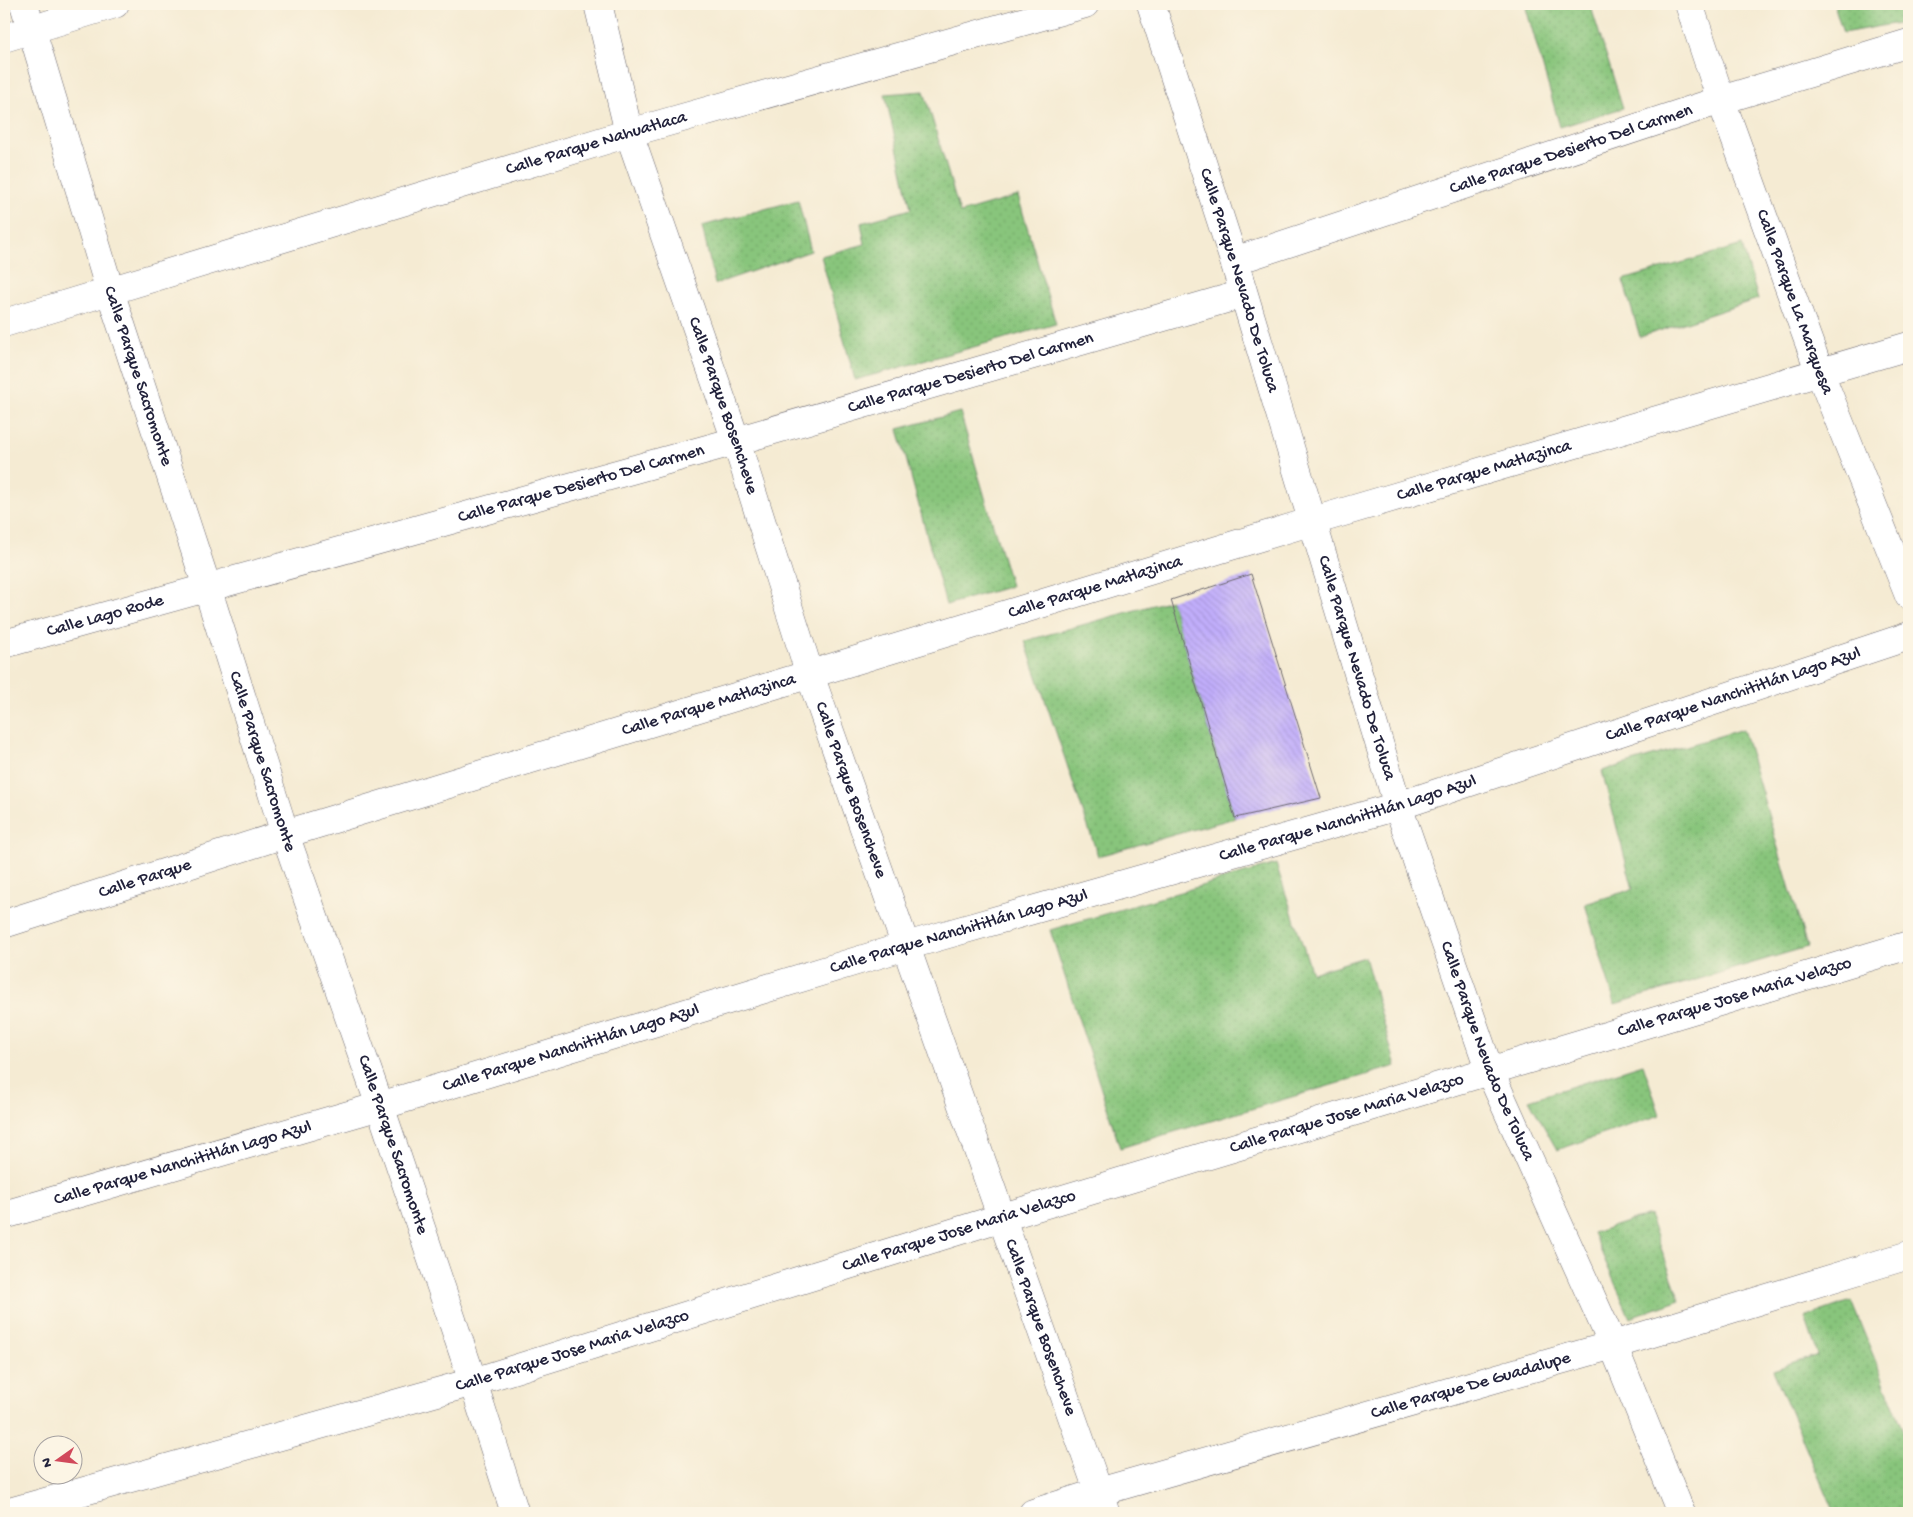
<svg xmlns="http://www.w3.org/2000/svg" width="1913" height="1517" font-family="'Gochi Hand',sans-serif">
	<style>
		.grass { fill: url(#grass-dots); stroke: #55745b }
		.building { fill: url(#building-back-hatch) }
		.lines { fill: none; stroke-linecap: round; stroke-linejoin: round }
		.street-casing { stroke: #6c6870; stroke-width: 29 }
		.street { stroke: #fff; stroke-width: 28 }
		.labels { text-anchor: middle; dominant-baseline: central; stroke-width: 4.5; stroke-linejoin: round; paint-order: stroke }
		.street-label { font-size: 18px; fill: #22223b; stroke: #fcf5e5 }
	</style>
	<defs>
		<pattern id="grass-dots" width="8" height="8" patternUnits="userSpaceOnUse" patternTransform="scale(1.25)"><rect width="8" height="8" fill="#88c57b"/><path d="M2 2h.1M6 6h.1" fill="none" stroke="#75a96b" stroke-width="1.8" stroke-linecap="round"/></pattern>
		<pattern id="building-back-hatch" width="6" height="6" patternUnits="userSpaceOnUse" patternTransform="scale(1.25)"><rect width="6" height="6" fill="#c1aefb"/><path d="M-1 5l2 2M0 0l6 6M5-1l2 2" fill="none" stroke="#a695d8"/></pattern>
	</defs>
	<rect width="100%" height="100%" fill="#fcf5e5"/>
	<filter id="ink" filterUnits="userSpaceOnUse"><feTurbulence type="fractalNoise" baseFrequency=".02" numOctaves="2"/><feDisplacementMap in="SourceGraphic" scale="10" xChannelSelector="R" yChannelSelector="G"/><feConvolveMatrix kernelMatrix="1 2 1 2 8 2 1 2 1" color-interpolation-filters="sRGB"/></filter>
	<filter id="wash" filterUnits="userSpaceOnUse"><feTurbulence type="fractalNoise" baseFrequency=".0096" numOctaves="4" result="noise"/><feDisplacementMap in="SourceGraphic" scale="20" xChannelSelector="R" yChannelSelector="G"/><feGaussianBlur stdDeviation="1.12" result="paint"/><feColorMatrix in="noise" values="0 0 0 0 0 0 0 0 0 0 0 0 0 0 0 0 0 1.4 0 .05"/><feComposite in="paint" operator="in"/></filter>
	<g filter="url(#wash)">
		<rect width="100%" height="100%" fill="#f5ebd3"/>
		<g class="grass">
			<polygon points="1540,4 1590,4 1623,108 1560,127 1526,8"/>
			<polygon points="1834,4 1904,4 1909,21 1843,33"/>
			<polygon points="924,91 960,213 1018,196 1056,324 855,380 821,256 865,244 861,223 911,209 885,94"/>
			<polygon points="798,200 811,251 715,284 702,226"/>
			<polygon points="1742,245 1758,299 1640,337 1623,280"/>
			<polygon points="960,412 1011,586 946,605 898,429"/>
			<polygon points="1171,600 1235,818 1098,856 1025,641"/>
			<polygon points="1743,729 1807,947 1615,1004 1585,904 1633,889 1602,771"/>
			<polygon points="1276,864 1312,973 1365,957 1396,1066 1120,1148 1050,930"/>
			<polygon points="1643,1064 1660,1115 1557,1150 1529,1100"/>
			<polygon points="1649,1215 1680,1300 1630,1318 1593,1233"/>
			<polygon points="1851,1301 1909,1443 1909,1513 1834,1513 1773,1370 1818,1355 1805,1317"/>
		</g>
		<g id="blocks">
			<polygon class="building" points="1251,574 1321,798 1235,818 1171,600"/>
		</g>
	</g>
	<g filter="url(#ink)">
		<use href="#blocks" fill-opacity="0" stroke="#6c6870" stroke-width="1"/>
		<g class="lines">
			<defs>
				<g id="street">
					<path id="s1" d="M24 4 110 291 207 587 285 834 380 1106 473 1382 515 1513"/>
					<path id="s2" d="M598 4 629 133 736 441 810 675 1106 1513"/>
					<path id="s3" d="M1151 4 1234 261 1398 806 1490 1072 1613 1345 1681 1513"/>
					<path id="s4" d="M1689 4 1721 100 1820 373 1909 596"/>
					<polyline points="4,38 115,4"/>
					<path id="s5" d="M1234 261 1721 100 1909 43"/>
					<path id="s6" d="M4 323 629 133 1085 4"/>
					<path id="s7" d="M4 644 736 441 1243 294"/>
					<path id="s8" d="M4 924 285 834 1313 521 1909 346"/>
					<path id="s9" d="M4 1215 380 1106 906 946 1398 806 1909 636"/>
					<path id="s10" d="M6 1513 473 1382 1003 1217 1909 945"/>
					<path id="s11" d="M1033 1513 1099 1492 1613 1345 1909 1255"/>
				</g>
			</defs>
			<use href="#street" class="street-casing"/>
			<use href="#street" class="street"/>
		</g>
	</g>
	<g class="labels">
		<g class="street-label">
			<text stroke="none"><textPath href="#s6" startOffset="619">Calle Parque Nahuatlaca</textPath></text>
			<text stroke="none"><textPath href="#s5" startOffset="355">Calle Parque Desierto Del Carmen</textPath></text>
			<text stroke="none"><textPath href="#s3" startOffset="290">Calle Parque Nevado De Toluca</textPath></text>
			<text stroke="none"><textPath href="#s4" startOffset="316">Calle Parque La Marquesa</textPath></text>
			<text stroke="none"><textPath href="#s7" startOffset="1004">Calle Parque Desierto Del Carmen</textPath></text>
			<text stroke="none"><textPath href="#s1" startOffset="389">Calle Parque Sacromonte</textPath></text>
			<text stroke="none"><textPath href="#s2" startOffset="421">Calle Parque Bosencheve</textPath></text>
			<text stroke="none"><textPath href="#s8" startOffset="1548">Calle Parque Matlazinca</textPath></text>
			<text stroke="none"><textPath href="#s7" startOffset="599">Calle Parque Desierto Del Carmen</textPath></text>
			<text stroke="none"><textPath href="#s8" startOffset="1142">Calle Parque Matlazinca</textPath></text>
			<text stroke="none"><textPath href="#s7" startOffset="105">Calle Lago Rode</textPath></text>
			<text stroke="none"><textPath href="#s3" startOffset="695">Calle Parque Nevado De Toluca</textPath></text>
			<text stroke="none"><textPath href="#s9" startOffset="1806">Calle Parque Nanchititlán Lago Azul</textPath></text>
			<text stroke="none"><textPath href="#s8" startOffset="738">Calle Parque Matlazinca</textPath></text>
			<text stroke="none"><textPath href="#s1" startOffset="794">Calle Parque Sacromonte</textPath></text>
			<text stroke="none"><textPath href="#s2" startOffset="826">Calle Parque Bosencheve</textPath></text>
			<text stroke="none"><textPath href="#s9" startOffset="1401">Calle Parque Nanchititlán Lago Azul</textPath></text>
			<text stroke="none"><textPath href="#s8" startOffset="148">Calle Parque</textPath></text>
			<text stroke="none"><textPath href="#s9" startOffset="996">Calle Parque Nanchititlán Lago Azul</textPath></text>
			<text stroke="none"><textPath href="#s10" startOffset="1804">Calle Parque Jose Maria Velazco</textPath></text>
			<text stroke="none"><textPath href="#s9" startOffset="591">Calle Parque Nanchititlán Lago Azul</textPath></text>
			<text stroke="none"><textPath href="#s3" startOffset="1100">Calle Parque Nevado De Toluca</textPath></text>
			<text stroke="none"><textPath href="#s10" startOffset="1399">Calle Parque Jose Maria Velazco</textPath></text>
			<text stroke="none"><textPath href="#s1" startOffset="1199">Calle Parque Sacromonte</textPath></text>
			<text stroke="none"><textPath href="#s9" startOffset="186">Calle Parque Nanchititlán Lago Azul</textPath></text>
			<text stroke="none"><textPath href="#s10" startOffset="994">Calle Parque Jose Maria Velazco</textPath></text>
			<text stroke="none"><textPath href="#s2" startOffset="1396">Calle Parque Bosencheve</textPath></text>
			<text stroke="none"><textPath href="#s10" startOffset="589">Calle Parque Jose Maria Velazco</textPath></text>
			<text stroke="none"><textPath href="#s11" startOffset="456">Calle Parque De Guadalupe</textPath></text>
		</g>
	</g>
	<rect width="1913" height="1517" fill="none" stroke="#fcf5e5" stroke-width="20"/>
	<g transform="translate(58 1460) rotate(256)"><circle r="24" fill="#fcf5e5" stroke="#a5a1a1"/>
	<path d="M0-4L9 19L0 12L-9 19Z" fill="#d1495b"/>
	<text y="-8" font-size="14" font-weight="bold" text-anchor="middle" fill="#22223b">N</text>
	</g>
</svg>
